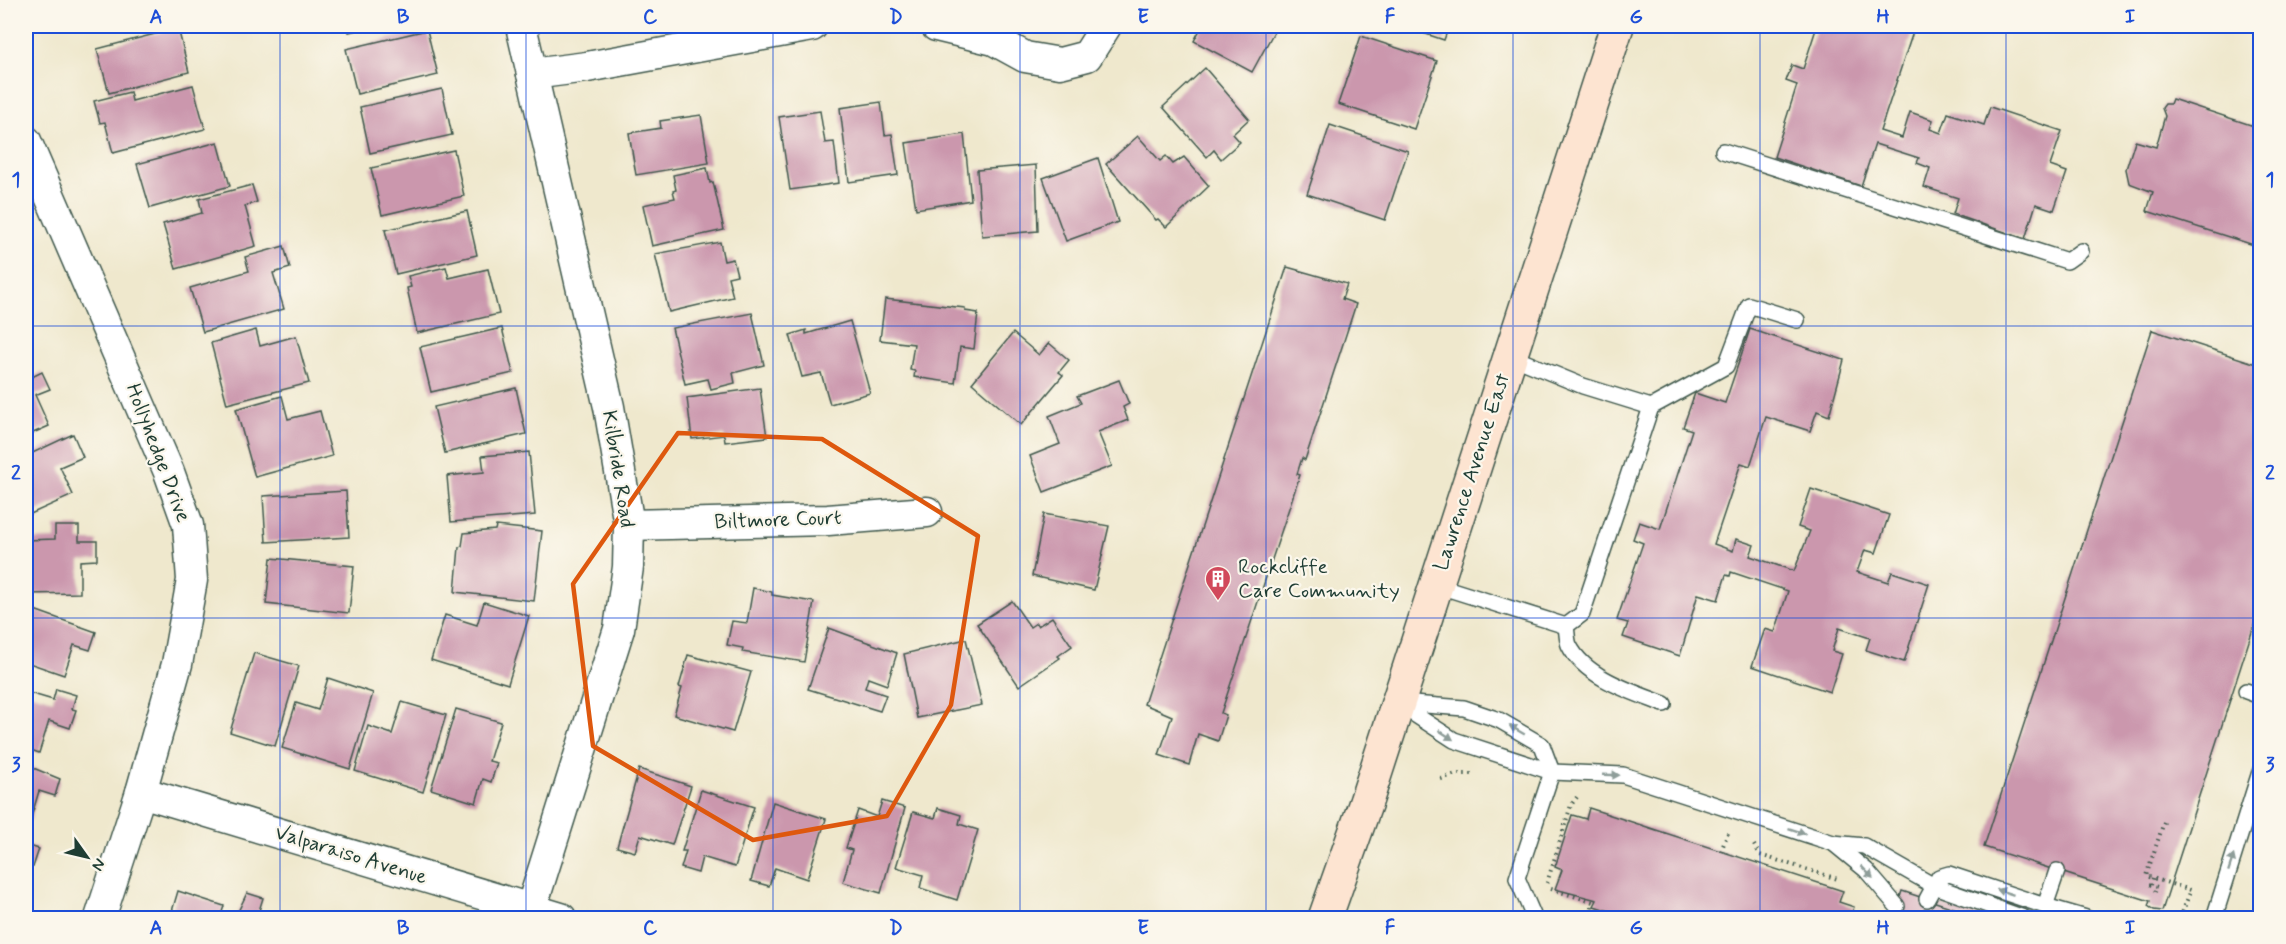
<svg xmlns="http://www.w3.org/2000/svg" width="2286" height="944" font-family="Mynerve,sans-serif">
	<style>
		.building { fill: #cb97ad }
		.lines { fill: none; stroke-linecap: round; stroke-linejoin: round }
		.lane-casing { stroke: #3e574b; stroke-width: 18 }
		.street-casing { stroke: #3e574b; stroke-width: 33 }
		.secondary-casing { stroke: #3e574b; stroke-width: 36 }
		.path { stroke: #3e574b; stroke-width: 4; stroke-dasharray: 1.5 4.5; stroke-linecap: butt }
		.lane { stroke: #fff; stroke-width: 15 }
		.street { stroke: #fff; stroke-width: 30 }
		.secondary { stroke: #fde4d1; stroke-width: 33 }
		.oneway { fill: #8f9e9a }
		.marked { fill: none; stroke: #de580e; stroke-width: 4.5; stroke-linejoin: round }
		.grid { fill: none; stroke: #1d4ed8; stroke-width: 1.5; stroke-opacity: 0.55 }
		.labels { text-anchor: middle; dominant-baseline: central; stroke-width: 4.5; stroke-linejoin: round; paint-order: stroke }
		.street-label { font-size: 21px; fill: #1f3d34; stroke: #fbf7ec }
		.poi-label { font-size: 21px; fill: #1f3d34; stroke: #fbf7ec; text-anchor: start }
		.neatline { fill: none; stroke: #1d4ed8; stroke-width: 2 }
		.grid-label { font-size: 20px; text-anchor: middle; font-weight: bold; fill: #1d4ed8 }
	</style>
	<rect width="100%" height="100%" fill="#fbf7ec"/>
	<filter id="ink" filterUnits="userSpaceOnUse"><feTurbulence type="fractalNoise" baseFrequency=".0167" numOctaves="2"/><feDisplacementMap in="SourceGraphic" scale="12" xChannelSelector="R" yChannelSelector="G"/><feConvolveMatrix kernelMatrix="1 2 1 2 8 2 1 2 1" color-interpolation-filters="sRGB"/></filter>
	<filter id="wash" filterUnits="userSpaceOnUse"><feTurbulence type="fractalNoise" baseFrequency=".008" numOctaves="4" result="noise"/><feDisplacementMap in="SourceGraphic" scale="24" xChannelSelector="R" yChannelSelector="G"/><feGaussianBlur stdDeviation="1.35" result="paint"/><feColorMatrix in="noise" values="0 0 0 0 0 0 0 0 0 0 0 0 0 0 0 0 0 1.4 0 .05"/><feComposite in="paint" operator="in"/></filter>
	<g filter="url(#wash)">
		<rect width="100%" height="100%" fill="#efe8cd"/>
		<g id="blocks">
			<g class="building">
				<polygon points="347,26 374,26 349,32"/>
				<polygon points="1202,26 1277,26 1252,72 1194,41"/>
				<polygon points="1402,26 1449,26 1444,40"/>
				<polygon points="1817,26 1915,26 1880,131 1902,138 1910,112 1933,120 1930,129 1941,133 1948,113 1984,125 1990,107 2062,131 2050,166 2067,172 2054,210 2036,204 2025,239 1953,214 1958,198 1924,187 1930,168 1917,163 1919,158 1875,144 1861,186 1774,157 1797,85 1786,81 1792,65 1803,69"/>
				<polygon points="178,28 189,72 109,93 97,49"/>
				<polygon points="427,30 438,75 357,94 346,49"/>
				<polygon points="1361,36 1437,61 1414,129 1338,104"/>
				<polygon points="1205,68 1249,119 1233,134 1240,142 1221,159 1214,150 1207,157 1163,107"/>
				<polygon points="193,85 205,129 113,153 105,122 100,123 94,101 130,92 132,101"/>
				<polygon points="442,89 452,135 370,153 360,107"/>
				<polygon points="2172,99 2260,128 2260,247 2147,211 2153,192 2129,183 2126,169 2135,141 2156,147 2165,116 2162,108 2165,104 2170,104"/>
				<polygon points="881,102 885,135 892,134 898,175 849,182 840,108"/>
				<polygon points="820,111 825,143 834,142 839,183 790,190 779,117"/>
				<polygon points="701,115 709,163 636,175 629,133 661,128 660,121"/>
				<polygon points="1330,125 1408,151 1385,220 1307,194"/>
				<polygon points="964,134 971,200 916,209 906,143"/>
				<polygon points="1138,136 1160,161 1166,156 1173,164 1184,157 1209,186 1166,227 1158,219 1156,220 1106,164"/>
				<polygon points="218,142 230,186 150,208 137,164"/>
				<polygon points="454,150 464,196 382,215 371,168"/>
				<polygon points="1098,158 1118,222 1066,241 1043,178"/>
				<polygon points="1036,165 1038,231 982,236 977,170"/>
				<polygon points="707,168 710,183 713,182 724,230 652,246 643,205 675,198 673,191 676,190 673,175"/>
				<polygon points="252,185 257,202 245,206 256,246 176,269 163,224 202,213 199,199"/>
				<polygon points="467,211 477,255 396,274 385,230"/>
				<polygon points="720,242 724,261 733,259 737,275 728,277 733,297 669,312 655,254"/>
				<polygon points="284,246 290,268 273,273 284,309 203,332 190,288 249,271 245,257"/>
				<polygon points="446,267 449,278 488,269 499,314 417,333 407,288 411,287 408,276"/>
				<polygon points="1287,267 1347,284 1342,299 1356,304 1305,460 1302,458 1297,474 1300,475 1221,713 1226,715 1218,741 1198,734 1189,765 1159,755 1172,716 1144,704"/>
				<polygon points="885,299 965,308 965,311 978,313 974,349 960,347 955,383 914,377 915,371 910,370 914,344 880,340"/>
				<polygon points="752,313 764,365 733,373 735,383 711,389 708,379 685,384 672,328"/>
				<polygon points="850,321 870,393 830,404 821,373 802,377 790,335 806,330 806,334"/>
				<polygon points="502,328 513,373 431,392 420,347"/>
				<polygon points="1750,329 1844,360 1829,416 1817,411 1810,431 1766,417 1750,466 1741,463 1714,544 1733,551 1736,539 1754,545 1750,556 1794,571 1810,531 1798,527 1811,489 1889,515 1876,553 1865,550 1857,572 1888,582 1892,572 1929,584 1904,662 1866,650 1870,638 1839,628 1832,651 1842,654 1830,692 1752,666 1765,629 1775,632 1788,591 1731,572 1730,576 1726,575 1718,600 1698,594 1680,656 1623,637 1628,623 1617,620 1643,543 1633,539 1639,522 1660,529 1692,430 1683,427 1695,393 1725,403"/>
				<polygon points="256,330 260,346 296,336 309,383 227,404 211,343"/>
				<polygon points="2152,330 2260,365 2260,607 2162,911 2154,910 2148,906 2150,901 1984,847"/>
				<polygon points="1013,333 1039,355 1049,343 1069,360 1059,372 1063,375 1021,425 972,383"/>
				<polygon points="42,372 50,389 35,395 49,426 26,436 26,374 28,379"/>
				<polygon points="1119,380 1129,404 1123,407 1128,420 1098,432 1112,466 1044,492 1030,456 1060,444 1049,416 1081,403 1077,396"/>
				<polygon points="516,388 526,434 445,453 434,407"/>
				<polygon points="760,388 767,437 725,442 724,435 692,439 687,398"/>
				<polygon points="282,396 288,419 320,411 332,456 255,477 236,409"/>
				<polygon points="73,434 83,457 60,467 73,495 26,516 26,456"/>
				<polygon points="529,452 535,515 451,522 447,476 484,472 482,456"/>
				<polygon points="346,491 349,537 266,542 263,496"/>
				<polygon points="1044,514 1109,526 1094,590 1032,576"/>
				<polygon points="55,526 79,526 79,541 97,541 97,560 80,561 80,593 26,594 26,540 55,539"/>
				<polygon points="496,526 542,531 534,601 455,592 459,547 462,546 464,533 495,530"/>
				<polygon points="271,558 354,566 349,613 266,604"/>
				<polygon points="753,588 772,592 772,595 814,602 804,662 742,652 743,648 727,645 732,621 747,623"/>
				<polygon points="1012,601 1030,627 1036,623 1038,626 1052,617 1072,646 1058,656 1060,658 1019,686 977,624"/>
				<polygon points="484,602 529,616 508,684 431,660 445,615 477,625"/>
				<polygon points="26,607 96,632 90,650 74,645 64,675 26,662"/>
				<polygon points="829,628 897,653 887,685 868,678 865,688 886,695 880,711 808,689"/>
				<polygon points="966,639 982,705 917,718 904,654"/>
				<polygon points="254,653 299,666 275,746 230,732"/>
				<polygon points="688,655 751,672 733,732 674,715 682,688 679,687"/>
				<polygon points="328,678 373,693 350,769 282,748 296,703 318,710"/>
				<polygon points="56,689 76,695 72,709 76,710 70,728 49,721 39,753 26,748 26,692 53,700"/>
				<polygon points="402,702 446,715 423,792 355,771 368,726 392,734"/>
				<polygon points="456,709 501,722 489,761 497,763 491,782 483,779 476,803 431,789"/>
				<polygon points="26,765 60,779 55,796 39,791 30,821 26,820"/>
				<polygon points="639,769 691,786 672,845 640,835 635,852 617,847"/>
				<polygon points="701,790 754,807 735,867 702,857 698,873 681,868 686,851 682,851"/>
				<polygon points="882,801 905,808 881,893 843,882 852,850 846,848 858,810 877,817"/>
				<polygon points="773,802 826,819 807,879 775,868 769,886 751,881"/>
				<polygon points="938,808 961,815 959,824 978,830 957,900 920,888 923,875 896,867 913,812 935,818"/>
				<polygon points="1589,808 1843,891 1839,902 1854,907 1850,918 1654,918 1640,914 1638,918 1631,918 1594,906 1597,900 1555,889 1562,870 1555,867 1572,815 1586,819"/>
				<polygon points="26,845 39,849 33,867 26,865"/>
				<polygon points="178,891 224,906 220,918 170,918"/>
				<polygon points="1902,891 1984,918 1893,918"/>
				<polygon points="247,893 263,898 258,914 269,918 235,918"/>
			</g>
		</g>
	</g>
	<g filter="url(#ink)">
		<use href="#blocks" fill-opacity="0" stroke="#3e574b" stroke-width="1.5"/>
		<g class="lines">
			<defs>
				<g id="lane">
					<polyline points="1723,151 2067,261 2081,251"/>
					<polyline points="1510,356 1583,386 1651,407"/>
					<polyline points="1436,585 1566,626"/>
					<polyline points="2246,691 2260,696"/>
					<polyline points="1397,703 1454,740 1552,772 1623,775 1833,843 1864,846 1934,886 2024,918"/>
					<polyline points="1400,703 1464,708 1499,720 1542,745 1552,772 1517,878 1533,915 1532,918"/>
					<path d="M1664 704C1633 692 1585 678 1569 645 1567 640 1567 632 1566 626L1582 614 1651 407 1726 366 1749 305 1797 320"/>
					<polyline points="1833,843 1866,870 1897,906"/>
					<polyline points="1927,899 1939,877 1949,874 2045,906 2057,871"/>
					<polyline points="2045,906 2086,918"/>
					<polyline points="2214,918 2260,772"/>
				</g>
				<g id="street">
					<polyline points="521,26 609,407 629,525 628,567 619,629 531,909"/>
					<polyline points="936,26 994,40 1025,57 1060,63 1087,56 1106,26"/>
					<polyline points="532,74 587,67 812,26"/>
					<polyline points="26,141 169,472 188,525 192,580 177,664 141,792 100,918"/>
					<polyline points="629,525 828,520 927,512"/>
					<polyline points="141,792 561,918"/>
				</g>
				<polyline id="secondary" points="1325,918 1366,802 1617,26"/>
			</defs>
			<use href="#lane" class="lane-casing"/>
			<use href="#street" class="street-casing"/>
			<use href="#secondary" class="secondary-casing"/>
			<g class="path">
				<polyline points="1441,779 1456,774 1472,774"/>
				<polyline points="2164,822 2146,876 2191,890 2180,918"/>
				<polyline points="1754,845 1760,855 1838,879"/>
				<polyline points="1721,851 1728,833"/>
				<polyline points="2153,878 2151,885 2157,887 2155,892"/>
				<polyline points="1547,883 1571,805 1577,797"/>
				<polyline points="1551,889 1593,902 1589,918"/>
			</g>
			<use href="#lane" class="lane"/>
			<use href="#street" class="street"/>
			<use href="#secondary" class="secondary"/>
		</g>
		<defs><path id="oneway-solid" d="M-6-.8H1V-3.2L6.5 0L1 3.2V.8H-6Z" transform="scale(1.5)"/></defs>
		<g class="oneway">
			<use href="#oneway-solid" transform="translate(1517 730) rotate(-150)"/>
			<use href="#oneway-solid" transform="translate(1446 735) rotate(33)"/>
			<use href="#oneway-solid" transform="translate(1611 775) rotate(2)"/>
			<use href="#oneway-solid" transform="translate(1797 831) rotate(18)"/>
			<use href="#oneway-solid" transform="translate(2231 863) rotate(-72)"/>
			<use href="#oneway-solid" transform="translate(1867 872) rotate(46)"/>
			<use href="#oneway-solid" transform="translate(2005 892) rotate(-162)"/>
		</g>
	</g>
	<path class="marked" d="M678 433 822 439 978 536 951 705 887 816 753 840 593 746 573 584Z"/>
	<path class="grid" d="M280 26V918M526 26V918M773 26V918M1020 26V918M1266 26V918M1513 26V918M1760 26V918M2006 26V918M26 326H2260M26 618H2260"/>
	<defs>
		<symbol id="building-pin" viewBox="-11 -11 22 30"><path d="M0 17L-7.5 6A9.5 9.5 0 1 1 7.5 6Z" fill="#d1495b" stroke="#fbf7ec"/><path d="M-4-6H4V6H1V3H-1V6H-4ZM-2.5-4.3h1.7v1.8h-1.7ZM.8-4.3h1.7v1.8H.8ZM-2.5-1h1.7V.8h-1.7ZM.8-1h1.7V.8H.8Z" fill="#fff"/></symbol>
	</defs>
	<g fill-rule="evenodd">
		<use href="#building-pin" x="1203" y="564" width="30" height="40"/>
	</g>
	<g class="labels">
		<g class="street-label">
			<text transform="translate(158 453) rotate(69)">Hollyhedge Drive</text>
			<text transform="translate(618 469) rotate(81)">Kilbride Road</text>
			<text transform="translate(1472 472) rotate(-72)">Lawrence Avenue East</text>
			<text transform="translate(778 520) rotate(-2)">Biltmore Court</text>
			<text transform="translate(351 855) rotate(17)">Valparaiso Avenue</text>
		</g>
		<g class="poi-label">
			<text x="1238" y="567">Rockcliffe<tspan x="1238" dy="24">Care Community</tspan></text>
		</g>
	</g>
	<rect width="2286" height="944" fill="none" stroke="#fbf7ec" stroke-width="66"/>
	<g transform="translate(87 857) rotate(124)" stroke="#fbf7ec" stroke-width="4.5" paint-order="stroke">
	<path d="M0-4.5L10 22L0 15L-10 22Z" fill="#1f3d34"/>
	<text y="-9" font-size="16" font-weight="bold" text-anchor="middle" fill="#1f3d34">N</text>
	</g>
	<rect x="33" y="33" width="2220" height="878" class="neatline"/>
	<g class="grid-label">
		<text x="156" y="23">A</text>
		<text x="403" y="23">B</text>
		<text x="650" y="23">C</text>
		<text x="896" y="23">D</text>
		<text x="1143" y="23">E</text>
		<text x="1390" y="23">F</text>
		<text x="1636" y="23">G</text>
		<text x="1883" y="23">H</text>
		<text x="2130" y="23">I</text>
		<text x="16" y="186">1</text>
		<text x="2270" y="186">1</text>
		<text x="16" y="479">2</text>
		<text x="2270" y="479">2</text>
		<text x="16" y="771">3</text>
		<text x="2270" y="771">3</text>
		<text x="156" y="934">A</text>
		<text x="403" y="934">B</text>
		<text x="650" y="934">C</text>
		<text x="896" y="934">D</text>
		<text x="1143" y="934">E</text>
		<text x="1390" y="934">F</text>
		<text x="1636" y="934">G</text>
		<text x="1883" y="934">H</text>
		<text x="2130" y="934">I</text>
	</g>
</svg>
